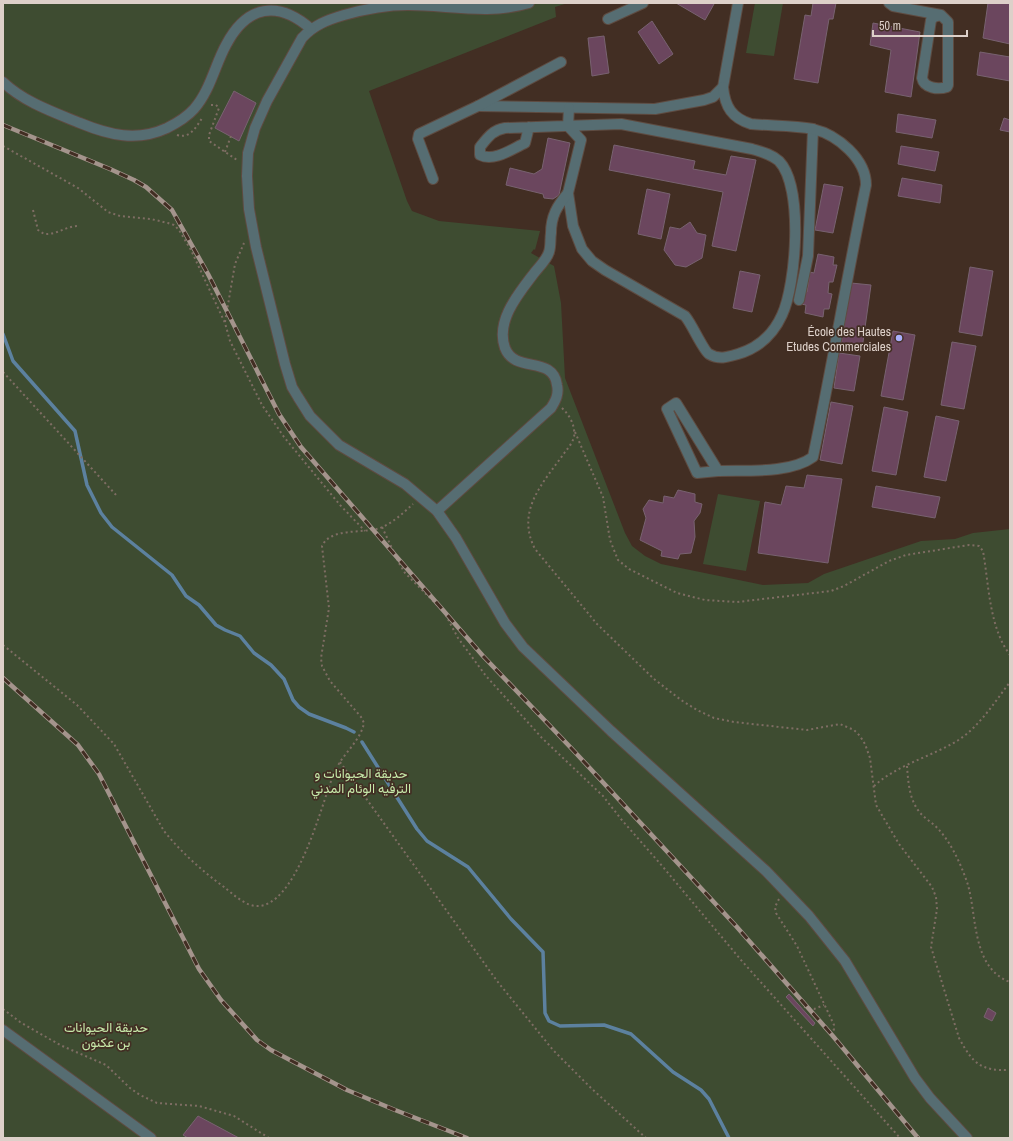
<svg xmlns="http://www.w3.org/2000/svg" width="1013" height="1141" font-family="'Archivo Narrow',Vazirmatn,sans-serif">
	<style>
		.green { fill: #3e4c31 }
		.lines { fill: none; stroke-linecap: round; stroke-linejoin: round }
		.stream { stroke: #5c819f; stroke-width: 3.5 }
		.building { fill: #6b465e; stroke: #786270 }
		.minor-casing { stroke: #5e4b41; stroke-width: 12 }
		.path { stroke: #7e6d63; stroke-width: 2; stroke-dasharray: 2 3; stroke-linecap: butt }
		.minor { stroke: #566d72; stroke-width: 10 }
		.rail-casing { stroke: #a4948c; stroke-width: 4.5 }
		.rail { stroke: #422e23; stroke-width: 3; stroke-dasharray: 9; stroke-linecap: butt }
		.poi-dot { fill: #aab0fb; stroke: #422e23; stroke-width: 1.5 }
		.labels { text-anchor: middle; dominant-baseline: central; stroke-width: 3.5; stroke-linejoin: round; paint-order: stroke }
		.poi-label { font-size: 13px; fill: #ddd0c9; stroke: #422e23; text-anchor: end }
		.park-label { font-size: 13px; fill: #c6e9a9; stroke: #422e23 }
	</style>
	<rect width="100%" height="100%" fill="#422e23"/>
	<g class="green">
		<polygon points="3,3 568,3 555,7 556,17 369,91 407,201 412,211 439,221 540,231 535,250 534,249 531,253 554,266 561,303 565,378 625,533 632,546 645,556 661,564 763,585 808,583 824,574 921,541 955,539 973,533 1010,529 1010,1138 3,1138"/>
		<polygon points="755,3 783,3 774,56 746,53"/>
		<polygon points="718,494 760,501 746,571 703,564"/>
	</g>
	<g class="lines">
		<g class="stream">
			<polyline points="3,334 13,361 75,431 87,485 101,513 112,527 172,575 186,596 199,605 216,625 225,630 240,636 254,653 271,665 284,679 293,700 299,707 309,714 346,728 354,732"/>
			<polyline points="362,742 417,829 427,841 468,867 511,919 543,952 545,1013 549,1021 560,1026 604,1025 631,1034 673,1072 701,1090 709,1099 729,1138"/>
		</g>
	</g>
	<g class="building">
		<polygon points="676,3 712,3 714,4 705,20"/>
		<polygon points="813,3 836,3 833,19 829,19 818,83 794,79 805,15 811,16"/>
		<polygon points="988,3 1010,3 1010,44 983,38"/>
		<polygon points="652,21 673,54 659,64 638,32"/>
		<polygon points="873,23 920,32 911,97 885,92 891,50 870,45"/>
		<polygon points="604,36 609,73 592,76 588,38"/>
		<polygon points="980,52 1010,57 1010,81 977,75"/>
		<polygon points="234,91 256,103 239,141 215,128"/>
		<polygon points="898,114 936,120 932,138 896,132"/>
		<polygon points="1004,118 1010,120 1010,132 1000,130"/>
		<polygon points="548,138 570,143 559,195 553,199 544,198 543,194 506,185 510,168 534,174 542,169"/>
		<polygon points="614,145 695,161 693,169 726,175 731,156 756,160 736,251 712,246 723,192 609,170"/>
		<polygon points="901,146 939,152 935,171 898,164"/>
		<polygon points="902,178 942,185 940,203 898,196"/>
		<polygon points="824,184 843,187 833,233 815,230"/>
		<polygon points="647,189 670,194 661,239 638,234"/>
		<polygon points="690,222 697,233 706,235 702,258 686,267 675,265 664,250 670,227 680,229"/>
		<polygon points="818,254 834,257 833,265 837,265 833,282 829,282 828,293 832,294 829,309 824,309 823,317 805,313 806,305 801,304 802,291 807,292 810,272 814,273"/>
		<polygon points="970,267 993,271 982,336 959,332"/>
		<polygon points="740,271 760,275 752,312 733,308"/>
		<polygon points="851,283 871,285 862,349 841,346"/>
		<polygon points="893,331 915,335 903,400 881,396"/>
		<polygon points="952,342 976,346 964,409 941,405"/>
		<polygon points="839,353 860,356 854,391 834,388"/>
		<polygon points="831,402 853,406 842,464 820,460"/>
		<polygon points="884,407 908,412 896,475 872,471"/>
		<polygon points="936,416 959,421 946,481 924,477"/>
		<polygon points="807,475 842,479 828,563 758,553 765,502 781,505 786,486 804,488"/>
		<polygon points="876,486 940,497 935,518 872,507"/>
		<polygon points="678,490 695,494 695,502 702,504 700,513 694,521 695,537 691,553 680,554 678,559 661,556 662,551 640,540 646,518 643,509 649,500 663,503 664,496 674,498"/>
		<polygon points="789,994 815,1023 813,1026 786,997"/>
		<polygon points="988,1008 996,1013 992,1021 984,1017"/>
		<polygon points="198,1116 239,1138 188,1138 183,1135"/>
	</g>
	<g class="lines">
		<defs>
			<g id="minor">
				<path d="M529 3C489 15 448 5 408 5 386 5 365 9 344 15 327 20 314 25 302 38L267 101 255 128 248 153 247 176 249 209 256 247 285 364 292 387 298 397 310 416 339 445 405 484 437 511 456 538 505 623 523 647 611 731 766 871 809 916 845 961 915 1078 930 1098 967 1138"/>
				<path d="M889 3 893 6 941 15 948 22V85L947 87C938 90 924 88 922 78L931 20 934 17 941 15"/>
				<polyline points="608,19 643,3"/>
				<path d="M3 82C24 102 53 112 80 123 109 135 137 142 167 128 177 123 186 118 194 109 210 91 215 65 226 45 247 5 278 0 311 29"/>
				<polyline points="478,106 655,109 704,100 713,97 723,87 738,3"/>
				<path d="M529 127 525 143C512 149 494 162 480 155V147C488 137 493 130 505 128L621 124 752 149C762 152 771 154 779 161 804 187 796 285 782 315 773 335 758 348 738 354 728 357 719 360 709 354 703 350 692 324 685 316L605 270 592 261 582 249 573 226 568 193 581 140 568 126 569 108"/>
				<polyline points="433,179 418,139 419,134 478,106 561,62"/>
				<polyline points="799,300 808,256 813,129"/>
				<path d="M718 471 697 473 667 409 676 403 718 471C746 470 790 474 813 457 832 367 847 276 866 185 866 159 838 135 813 129 793 125 771 126 751 124 732 118 725 107 723 87"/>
				<path d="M437 511 551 408C556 400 559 394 557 385 553 355 515 374 505 348 495 320 520 292 535 272 540 266 547 259 549 252 551 246 550 239 551 233 551 216 557 206 568 193"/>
				<polyline points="3,1030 151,1138"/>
			</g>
		</defs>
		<use href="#minor" class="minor-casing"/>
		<g class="path">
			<polyline points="211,105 216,105 219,108 209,135 209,141 237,160"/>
			<path d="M177 135C189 139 196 128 202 118"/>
			<polyline points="3,146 78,188 108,212 120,216 151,219 168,223 174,225 179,230 191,250 225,323 230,341 262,405 284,437 340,505 365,531"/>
			<polyline points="225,152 231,136"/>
			<path d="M33 210 38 230 44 234C58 235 67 225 80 226"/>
			<polyline points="225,322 235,264 244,243"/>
			<polyline points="3,372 117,496"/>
			<path d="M562 408C568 414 573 421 574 430 576 438 570 446 565 452 544 482 515 510 535 549L597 624 654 679 681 700 697 710 714 718 734 722 807 730 840 724 854 730 860 736 865 744 870 758 876 805 899 844 932 887 936 897 937 909 931 947 959 1038C973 1064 981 1071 1010 1070"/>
			<path d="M575 432 603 497 610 540 618 560 629 569 677 593 705 600 737 602 831 591 844 586 889 561 906 555 969 545 979 546 983 551C989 585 989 627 1010 655"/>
			<polyline points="382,527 399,563 405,573 444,612 458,638 486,676 542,738 603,796 621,819 663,867 741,960 900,1138"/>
			<path d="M3 645 77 705 114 744 164 831C181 852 202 871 224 887 233 894 245 906 257 906 294 907 319 815 329 787 332 778 335 770 340 762 348 750 361 738 364 723L361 717 330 681 322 666 321 658 329 608 322 546C331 527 363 534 380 528 393 523 403 513 413 504"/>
			<polyline points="340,762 497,981 553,1050 592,1089 646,1138"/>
			<path d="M907 766C908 780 909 795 916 807 922 818 933 822 940 831 953 846 962 867 968 885 977 917 972 968 1010 982"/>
			<path d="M874 786C897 765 930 757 957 741 979 727 994 703 1010 682"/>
			<polyline points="779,899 775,907 776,913 797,946 834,1025 834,1029 831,1036"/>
			<polyline points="804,1007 814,1009 824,1005"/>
			<polyline points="3,1009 20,1022 60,1045 106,1065 130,1088 140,1095 157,1103 199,1106 234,1116 269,1138"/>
		</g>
		<use href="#minor" class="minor"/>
		<defs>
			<g id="rail">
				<polyline points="3,125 110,169 134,180 146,187 172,210 208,274 279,414 301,447 483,656 573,750 736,926 832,1035 918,1138"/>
				<polyline points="3,678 78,745 99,774 199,969 221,1000 257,1040 271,1050 347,1090 395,1110 467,1138"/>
			</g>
		</defs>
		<use href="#rail" class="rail-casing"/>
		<use href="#rail" class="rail"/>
	</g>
	<circle class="poi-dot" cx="899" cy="338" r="4"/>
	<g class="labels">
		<g class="poi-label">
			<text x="891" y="331">École des Hautes<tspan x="891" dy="15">Etudes Commerciales</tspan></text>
		</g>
		<g class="park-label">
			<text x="361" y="773">حديقة الحيوانات و<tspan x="361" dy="15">الترفيه الوئام المدني</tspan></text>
			<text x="106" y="1027">حديقة الحيوانات<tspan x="106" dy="15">بن عكنون</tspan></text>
		</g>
	</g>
	<rect width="1013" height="1141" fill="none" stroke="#ddd0c9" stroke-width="8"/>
	<path d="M873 30v6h94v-6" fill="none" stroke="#ddd0c9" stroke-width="2"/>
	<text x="879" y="30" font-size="12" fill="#ddd0c9" stroke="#422e23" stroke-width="3" paint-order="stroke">50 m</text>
</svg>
